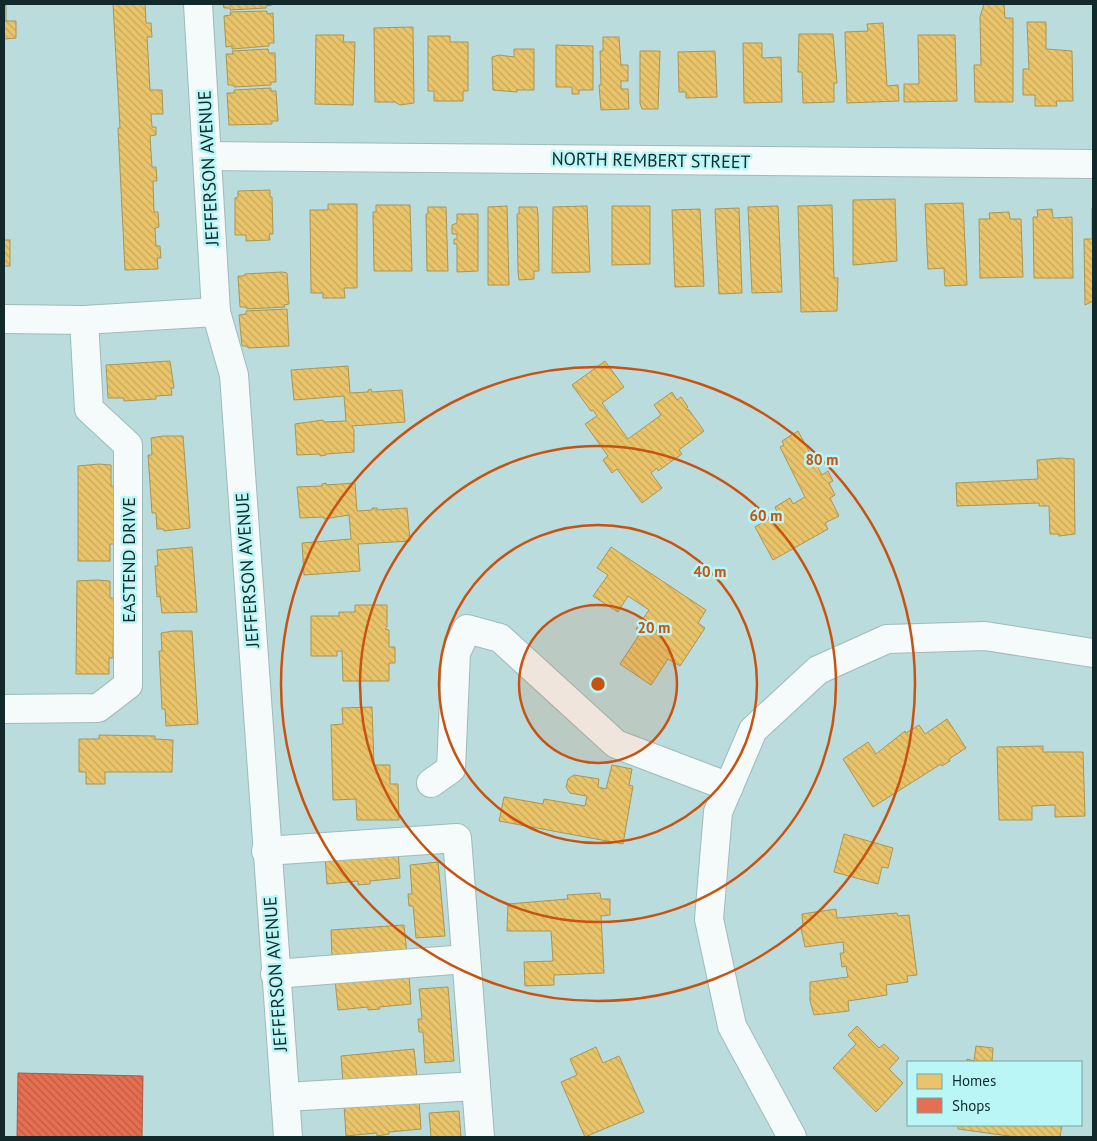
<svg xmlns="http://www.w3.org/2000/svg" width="1097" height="1141" font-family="'PT Sans',sans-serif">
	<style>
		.homes { fill: url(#homes-back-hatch); stroke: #a89657 }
		.shops { fill: url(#shops-back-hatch); stroke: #a75a45 }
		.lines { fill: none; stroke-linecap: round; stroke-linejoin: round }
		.minor-casing { stroke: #a0baba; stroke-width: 30 }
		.minor { stroke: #f5fafa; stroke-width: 28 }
		.ring { fill: none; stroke: #c85210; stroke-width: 2.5 }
		.labels { text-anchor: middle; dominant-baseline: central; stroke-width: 5; stroke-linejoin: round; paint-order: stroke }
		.street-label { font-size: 18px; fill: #11292a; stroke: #baf6f6 }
		.centre { fill: #c85210; stroke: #baf6f6; stroke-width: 2.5 }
		.ring-label { font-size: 15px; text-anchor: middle; font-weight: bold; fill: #c85210; stroke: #baf6f6; stroke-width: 5; stroke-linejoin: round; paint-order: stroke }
	</style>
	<defs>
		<pattern id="homes-back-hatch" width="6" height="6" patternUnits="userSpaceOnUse" patternTransform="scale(1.25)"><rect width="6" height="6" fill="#e9c46a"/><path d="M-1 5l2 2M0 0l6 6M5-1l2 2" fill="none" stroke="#c7a85c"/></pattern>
		<pattern id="shops-back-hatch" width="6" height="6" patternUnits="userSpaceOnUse" patternTransform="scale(1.25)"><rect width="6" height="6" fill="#e76f51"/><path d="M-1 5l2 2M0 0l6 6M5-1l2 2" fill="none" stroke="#ba5b43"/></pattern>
	</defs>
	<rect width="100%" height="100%" fill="#badcdc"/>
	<g class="homes">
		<polygon points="4,4 6,4 6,21 16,21 16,38 4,39"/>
		<polygon points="113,4 145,4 146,23 151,23 152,37 147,37 150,90 162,90 163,114 151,114 152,127 156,127 156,135 150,136 152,167 156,167 157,181 153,181 154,212 158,212 159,227 155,228 156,246 160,246 161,258 157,258 158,269 125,270 118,128 120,128"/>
		<polygon points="223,4 272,4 272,5 266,6 266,8 230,10 230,8 224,8"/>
		<polygon points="984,4 1004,4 1005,18 1013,18 1013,102 975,102 974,65 981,65 980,17"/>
		<polygon points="267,11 267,14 273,13 274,43 269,43 269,46 232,49 232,46 226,47 224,16 231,15 230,12"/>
		<polygon points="1027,22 1046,22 1046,49 1072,51 1073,101 1056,101 1057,106 1035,106 1035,95 1023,95 1023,69 1029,69"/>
		<polygon points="883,23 887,86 898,85 899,101 847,103 845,32 868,31 867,24"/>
		<polygon points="413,27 414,103 400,105 395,102 375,102 374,28"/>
		<polygon points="799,34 833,34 837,83 834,83 834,102 803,103 802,72 798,72"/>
		<polygon points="316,35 344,35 343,42 355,42 353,105 315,104"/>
		<polygon points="918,35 955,35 957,101 904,102 904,84 919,84"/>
		<polygon points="428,36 450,36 450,42 468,42 468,91 463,91 463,101 434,101 434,91 428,91"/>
		<polygon points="603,37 619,37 621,65 628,65 628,81 621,81 621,89 628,89 629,109 601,110 599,85 601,85 600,51 603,51"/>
		<polygon points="743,43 762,43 762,58 781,57 782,102 744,103"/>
		<polygon points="556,45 593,46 593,90 579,90 579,94 572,94 572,87 556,87"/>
		<polygon points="268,49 269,53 275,53 276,82 271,82 271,85 234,87 233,85 228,85 226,54 233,54 232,51"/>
		<polygon points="514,49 534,49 534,90 517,90 517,92 493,90 492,57 499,55 514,57"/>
		<polygon points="640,51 660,51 658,109 642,109 640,103"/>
		<polygon points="715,51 717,97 686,98 686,92 679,92 678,52"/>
		<polygon points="271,88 271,91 276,91 278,121 272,121 272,124 229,125 227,93 234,93 234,90"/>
		<polygon points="270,190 270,197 272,197 273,234 269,234 270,240 246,241 246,235 235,235 235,198 238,197 238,191"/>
		<polygon points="895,199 897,261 853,265 853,200"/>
		<polygon points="963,203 967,285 945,286 944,268 928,269 925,204"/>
		<polygon points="328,204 357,204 357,288 344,288 345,298 323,298 323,293 311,293 310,210 328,210"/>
		<polygon points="376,205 410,205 412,271 374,271 373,212 376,212"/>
		<polygon points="832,205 834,278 838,278 837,311 801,312 798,206"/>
		<polygon points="507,206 509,285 488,285 488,207"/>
		<polygon points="587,206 590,272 552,273 553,207"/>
		<polygon points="612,206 650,206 650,264 612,265"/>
		<polygon points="778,206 782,292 752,293 748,207"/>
		<polygon points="428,207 446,207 448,271 427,271 426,214 428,214"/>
		<polygon points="519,207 537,207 538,214 539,271 534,271 534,279 519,280 518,272 517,214 519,214"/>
		<polygon points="739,208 742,293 719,294 715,209"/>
		<polygon points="1092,208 1093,208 1093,301 1085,305 1084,239 1092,239"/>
		<polygon points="700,209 704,286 675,287 672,210"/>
		<polygon points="1052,209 1053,218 1072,217 1073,278 1034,278 1033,217 1038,217 1037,210"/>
		<polygon points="1009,212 1010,219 1021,219 1023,277 980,278 979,219 990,219 989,213"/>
		<polygon points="457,214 478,214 478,271 457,272 457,244 454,244 454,239 457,239 457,234 452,234 452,225 457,223"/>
		<rect x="4" y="240" width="6" height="26"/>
		<polygon points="282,272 287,273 289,304 284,305 285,307 247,309 246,307 240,307 238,276 244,276 245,274"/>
		<polygon points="287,309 289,346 248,348 247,346 242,346 239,315 246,314 246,311"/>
		<polygon points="170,361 174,388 171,388 172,395 156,396 156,399 124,401 124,398 108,398 106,365"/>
		<polygon points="605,361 624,387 602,403 628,439 661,415 654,405 672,392 677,400 681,397 688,407 686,409 689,410 704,431 679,450 682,454 658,471 657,468 651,473 662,488 642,503 617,469 612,473 603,460 608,456 585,424 597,416 593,410 591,411 572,385"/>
		<polygon points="348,366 350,393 368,392 368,390 371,389 372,392 402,390 405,422 352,426 354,430 354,452 326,454 326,455 320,456 320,454 297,455 295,424 323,420 324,422 346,421 344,396 294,400 291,370"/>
		<polygon points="798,431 822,475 828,471 833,481 829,483 835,495 830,498 839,516 825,523 828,529 773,560 755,527 778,514 775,507 790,498 793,504 805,497 780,447 784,445 782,441"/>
		<polygon points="163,436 183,436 190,528 164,531 164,529 157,529 156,513 152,513 148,455 152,455 151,438"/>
		<polygon points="1061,458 1074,459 1075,534 1059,536 1059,534 1050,534 1049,506 1039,506 1039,503 957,506 956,483 1038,479 1037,460"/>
		<polygon points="99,464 111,465 111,486 115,486 114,544 110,544 110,561 78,561 78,466"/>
		<polygon points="326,483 326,485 355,483 357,511 372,510 372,508 377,508 377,510 407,508 410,541 358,544 360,571 304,575 302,543 351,539 349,515 324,519 324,517 300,518 297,487 322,486 322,484"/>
		<polygon points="192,547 197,612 162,613 160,596 157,597 155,566 158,566 157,550"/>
		<polygon points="611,547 706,610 698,623 705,628 680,666 668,659 651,685 620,664 641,632 636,629 649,610 628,596 618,612 593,596 608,575 597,568"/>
		<polygon points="97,580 110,581 110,598 114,598 113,658 109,658 109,674 76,674 77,581"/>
		<polygon points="355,605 387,605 387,627 385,629 389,630 389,647 395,647 395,663 389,663 389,681 343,681 342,651 337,651 337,656 311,656 311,616 339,616 339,612 355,612"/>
		<polygon points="173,631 192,631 198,724 166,726 165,709 162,709 159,651 162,651 161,633"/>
		<polygon points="372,707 374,765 390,765 390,784 398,784 399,820 357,820 356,799 333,800 331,725 343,724 342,708"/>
		<polygon points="947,719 966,748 949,759 950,761 942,766 941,764 873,807 843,759 868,742 876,754 905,731 906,733 919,725 925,734"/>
		<polygon points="99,735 155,736 155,739 173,740 172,772 105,772 105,784 86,784 86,772 79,772 79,739 99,739"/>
		<polygon points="1043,746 1043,752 1083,752 1085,816 1055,817 1055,805 1032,806 1032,820 999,820 997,747"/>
		<polygon points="612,765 632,769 629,785 633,786 623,844 499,821 504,797 543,804 544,799 585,806 587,796 570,793 566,787 568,779 574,775 599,779 598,787 606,789"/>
		<polygon points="844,834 893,848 888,868 882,867 878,884 834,872"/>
		<polygon points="398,850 400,878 370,881 370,884 358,885 358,881 327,884 325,856"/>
		<polygon points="438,862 445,936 416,938 413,906 409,906 408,894 412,894 410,865"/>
		<polygon points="600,893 601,899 610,899 610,915 601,916 604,973 554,975 554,985 525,986 524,962 553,961 551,931 507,931 508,904 568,899 567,895"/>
		<polygon points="836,909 837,918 897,913 898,916 909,915 917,975 907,976 908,982 886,985 887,995 848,1001 849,1011 814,1015 810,1001 810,982 848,977 846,966 842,967 840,953 844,953 843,942 805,947 801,928 803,926 802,914"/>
		<polygon points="404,925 407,954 332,959 331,930"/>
		<polygon points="409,974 411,1004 379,1007 380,1009 368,1010 368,1007 338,1010 335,980"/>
		<polygon points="448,987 454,1061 425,1063 423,1032 419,1032 418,1019 422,1019 419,989"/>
		<polygon points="857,1026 879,1048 884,1044 899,1058 889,1069 903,1083 876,1112 833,1068 856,1044 848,1035"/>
		<polygon points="976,1046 993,1048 992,1062 967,1062 967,1059 974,1061"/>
		<polygon points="596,1047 603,1063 619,1056 644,1112 585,1137 561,1082 577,1075 570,1059"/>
		<polygon points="414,1049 417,1078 343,1084 341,1056"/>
		<polygon points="419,1099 421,1129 389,1132 389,1134 377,1136 377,1133 346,1136 344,1105"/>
		<polygon points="459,1111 461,1137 431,1137 429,1113"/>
		<polygon points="958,1125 1062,1125 1060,1137 1016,1137 958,1129"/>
	</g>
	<polygon class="shops" points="18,1073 143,1076 142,1137 17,1137"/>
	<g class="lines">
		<defs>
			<g id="minor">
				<polyline points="198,4 216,312 234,375 288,1137"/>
				<polyline points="208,156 1093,164"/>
				<polyline points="4,319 84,320 216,312"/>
				<polyline points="4,709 98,708 128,685 128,445 89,409 84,320"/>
				<polyline points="431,783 451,769 456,653 467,629 500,638 616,744 729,787"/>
				<polyline points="266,851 457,838 480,1137"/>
				<polyline points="275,974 466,959"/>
				<polyline points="285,1097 476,1086"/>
				<polyline points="792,1137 732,1026 709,919 718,812 753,730 818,670 887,639 985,636 1093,653"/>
			</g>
		</defs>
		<use href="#minor" class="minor-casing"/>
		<use href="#minor" class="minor"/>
	</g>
	<circle cx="598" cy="684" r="79" fill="#c85210" fill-opacity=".12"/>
	<g class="ring">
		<circle cx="598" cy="684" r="79"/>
		<circle cx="598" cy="684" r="159"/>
		<circle cx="598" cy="684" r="238"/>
		<circle cx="598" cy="684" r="317"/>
	</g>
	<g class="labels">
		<g class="street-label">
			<text transform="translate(651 160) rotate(1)">NORTH REMBERT STREET</text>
			<text transform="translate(208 168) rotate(-93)">JEFFERSON AVENUE</text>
			<text transform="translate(128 560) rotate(-90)">EASTEND DRIVE</text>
			<text transform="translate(247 570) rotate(-94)">JEFFERSON AVENUE</text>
			<text transform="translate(275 974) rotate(-94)">JEFFERSON AVENUE</text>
		</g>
	</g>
	<circle cx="598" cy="684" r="8" class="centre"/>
	<g class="ring-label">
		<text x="822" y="465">80 m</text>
		<text x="766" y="521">60 m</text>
		<text x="710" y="577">40 m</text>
		<text x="654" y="633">20 m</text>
	</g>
	<rect width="1097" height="1141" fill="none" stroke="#11292a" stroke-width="10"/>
	<rect x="907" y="1061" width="175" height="65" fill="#baf6f6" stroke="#76a4a4"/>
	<rect x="917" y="1074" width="25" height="15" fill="#e9c46a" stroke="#76a4a4"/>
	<text x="952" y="1086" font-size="15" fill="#11292a">Homes</text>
	<rect x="917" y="1098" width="25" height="15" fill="#e76f51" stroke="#76a4a4"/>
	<text x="952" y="1111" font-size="15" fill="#11292a">Shops</text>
</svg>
